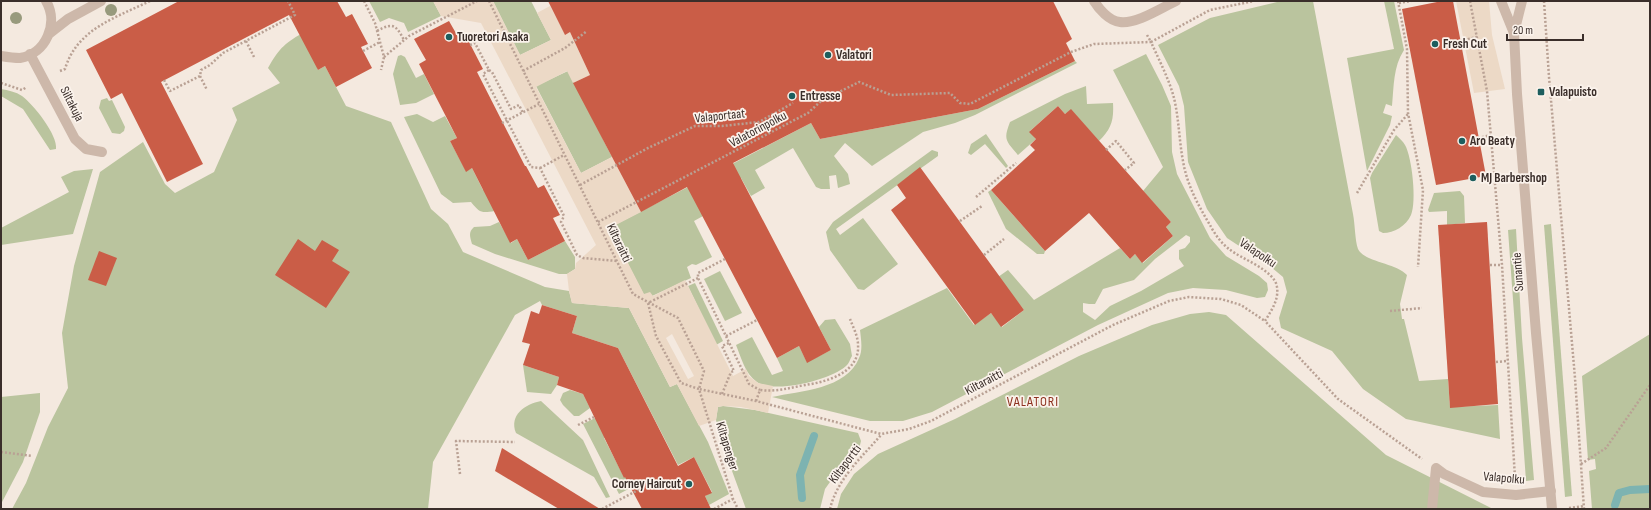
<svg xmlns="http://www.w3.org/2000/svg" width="1651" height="510" font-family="'Sofia Sans Condensed',sans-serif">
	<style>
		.green { fill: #bac49e; fill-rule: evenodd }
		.plaza { fill: #ecd9c6; fill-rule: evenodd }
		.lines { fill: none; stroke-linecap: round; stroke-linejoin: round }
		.stream { stroke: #7db3b1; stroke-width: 8 }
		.building { fill: #ca5d47 }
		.path { stroke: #b9a194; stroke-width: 2.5; stroke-dasharray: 2 2; stroke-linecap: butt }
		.minor { stroke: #cdb8aa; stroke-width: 10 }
		.tree { fill: #989a7d }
		.poi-dot { fill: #1d5e5e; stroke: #fbf3ec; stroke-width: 1.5 }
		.labels { text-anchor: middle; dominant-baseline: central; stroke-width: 3.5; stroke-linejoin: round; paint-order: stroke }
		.poi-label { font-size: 13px; font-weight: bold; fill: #3a2e2a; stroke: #fbf3ec; text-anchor: start }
		.street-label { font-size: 13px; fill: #3a2e2a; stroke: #fbf3ec }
		.neighbourhood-label { font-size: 14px; letter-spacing: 1px; fill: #8d321f; stroke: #fbf3ec }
	</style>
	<rect width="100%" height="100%" fill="#f4e9df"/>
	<g class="green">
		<polygon points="369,1 433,1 441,16 408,32 404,23 389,18 380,22"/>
		<polygon points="493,1 531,1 551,40 520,55"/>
		<path d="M1281 1H1313L1353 214C1355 224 1355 241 1358 249 1364 262 1396 263 1407 275L1400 304 1402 319H1404L1419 381 1448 379 1450 407 1498 405 1500 439 1406 419 1363 389 1332 351 1281 328 1279 318 1287 292 1283 277 1271 267 1227 238 1207 209 1188 162 1184 106 1179 86 1158 45 1210 18Z"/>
		<path d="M1384 1H1394L1404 50C1393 67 1394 86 1392 106L1386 104 1383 113 1392 116 1390 125 1367 171 1347 58 1394 49Z"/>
		<path d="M306 31 318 70 325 66 346 106 391 122 431 209 448 224 463 252 545 287 569 291 572 303 629 308 670 387 677 384 708 442 729 494 709 505 705 496 712 492 694 457 678 465 618 348 572 333 577 316 542 305 540 301 515 315 433 462 428 509H12L26 483 48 427 68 388 62 333 74 266 100 172 143 142 165 184 175 193 214 172 237 120 232 108 280 83 268 68C280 47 285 43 306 31Z"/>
		<path d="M1146 54 1162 85 1171 106 1172 152 1177 174 1210 238 1226 256 1259 276 1267 283 1268 290 1265 297 1257 298 1226 290 1193 288 1168 293 1098 325 932 412 903 421H870L772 397C800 391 847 389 859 358 863 350 861 339 860 330L947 288 974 325 991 313 1002 327 1024 310 998 277 1008 270 1034 300 1120 248 1130 259 1135 254 1143 263 1173 236 1166 227 1171 222 1143 191 1163 167 1113 70ZM1186 235 1190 237V242L1185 248 1179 250V259L1184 266 1141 291 1110 306 1095 320 1083 312V303L1089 304H1095L1103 289 1134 280 1155 259Z"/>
		<polygon points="401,55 405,57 416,78 424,74 434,94 416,103 400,105 393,74 398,56"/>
		<polygon points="1075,61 1077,63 975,115 955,123 923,132 872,166 845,143 834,156 848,174 850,184 838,188 836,175 829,176 830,189 821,189 816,187 793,148 755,170 765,188 751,196 741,178 703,216 694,221 712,257 696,265 692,264 687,267 691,278 652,296 644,295 609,228 811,123 820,139 978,109"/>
		<polygon points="568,71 612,157 581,173 536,86"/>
		<path d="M1086 86 1087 104 1113 103C1114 121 1111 129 1099 141L1071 110 1065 114 1058 106 1030 131 1036 139 1018 155C1006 141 1003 140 1010 122L1065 94Z"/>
		<path d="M1 89C8 90 16 92 22 96 33 104 58 135 56 149L50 150 23 109 1 96Z"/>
		<polygon points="107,98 109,101 112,100 125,127 124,131 120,134 112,133 99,108 101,100"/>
		<path d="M417 114 433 122 445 116 457 138 450 141 466 171 472 168 483 190 490 186 495 211C481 213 480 213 471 202L453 203 441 194 404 117Z"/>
		<polygon points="986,134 1008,166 1006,168 985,144 971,155 968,153 971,144"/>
		<path d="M1396 135C1399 138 1403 141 1405 145 1412 157 1417 202 1411 215 1406 226 1394 233 1383 233L1379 231 1370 178 1372 173Z"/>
		<polygon points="932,150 938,152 938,156 836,229 840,235 863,218 898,264 864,290 858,289 830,250 826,232 833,222"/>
		<polygon points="93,169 73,234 1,245 1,228 69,192 61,177 74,171"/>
		<polygon points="991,190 1045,251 1044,254 1037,254 1006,229 988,192"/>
		<polygon points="1460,191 1464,196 1465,223 1447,225 1447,211 1429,212 1428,210 1434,193"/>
		<path d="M499 222 511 243 517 239 528 260 565 241 575 257V269L567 274H559L495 254 472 244C470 237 468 232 474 227L490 226Z"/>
		<polygon points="1551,224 1572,496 1565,497 1544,225"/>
		<polygon points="1516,229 1522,338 1534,480 1526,481 1508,230"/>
		<polygon points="720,271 742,313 725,321 704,279"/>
		<polygon points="695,283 723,341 716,345 688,286"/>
		<polygon points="1209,312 1226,315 1386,455 1493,509 837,509 841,494 854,474 878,454 955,419 1079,356 1152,325 1190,314"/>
		<path d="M835 319 850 344 852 356C850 359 849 364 846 366 831 380 775 394 757 382 745 374 741 357 736 345L752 337 772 375 783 371 777 358 799 346 807 362 831 350 819 327 825 320Z"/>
		<polygon points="1650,334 1650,509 1592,509 1589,471 1596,469 1595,459 1588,460 1582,376"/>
		<polygon points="523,365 559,377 557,385 551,394 527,392"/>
		<polygon points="570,390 583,394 590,408 579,416 574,416 563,405 560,400 563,393"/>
		<polygon points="40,393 40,412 23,462 1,504 1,397"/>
		<path d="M541 401 583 440 610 497 606 498 594 477 516 433C509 415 525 404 541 401Z"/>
		<polygon points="723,406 755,410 858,433 861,441 859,449 842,465 825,489 820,509 746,509 721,441 716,420 718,407"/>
		<polygon points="595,418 613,433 604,438 624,477 632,473 638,484 619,494 583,424"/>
	</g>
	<g class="plaza">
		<path d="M433 1H493L520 55 551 40 537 13 550 6 565 34 570 32 590 75 573 83 567 71 536 87 581 173 612 157 632 195 641 212 610 228 644 294 650 292 653 296 685 280 733 376 746 369 749 376 758 383 773 386 768 413 741 407 723 406 718 407 716 420 699 426 677 384 670 387 629 308 572 303 569 291 567 274 575 269 576 263 596 245 481 23 441 16ZM672 334 694 376 688 379 666 338Z"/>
		<polygon points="1456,1 1489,1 1492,35 1505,89 1474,93"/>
	</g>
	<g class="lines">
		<g class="stream">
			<polyline points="802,498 800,475 814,436"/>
			<polyline points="1615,505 1619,493 1630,490 1650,489"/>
		</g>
	</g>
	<g class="building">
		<polygon points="179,1 337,1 346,17 352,14 368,44 361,47 372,68 336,87 325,66 318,70 289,15 161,82 203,164 167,182 122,93 111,99 86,50"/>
		<polygon points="548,1 1053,1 1072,39 1066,43 1075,61 978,109 820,139 811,123 733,163 831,350 807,363 799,346 777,358 687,187 641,212 573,83 590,75 570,32 565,35"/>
		<polygon points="1442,1 1453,1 1486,176 1436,185 1402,9"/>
		<polygon points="449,21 461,42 467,38 483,69 477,72 525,166 526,166 538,188 544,185 560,215 553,218 565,241 528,260 517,239 510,243 472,168 466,172 450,141 457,138 419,64 426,60 414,39"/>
		<polygon points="1058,106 1065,114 1071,109 1171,222 1166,227 1173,236 1142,263 1135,254 1130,259 1089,213 1045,251 991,190 1035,150 1030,145 1036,139 1029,132"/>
		<polygon points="920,167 1024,310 1001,327 991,313 975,325 891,210 906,198 897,185"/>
		<polygon points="1487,222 1498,404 1450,408 1438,225"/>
		<polygon points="298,239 315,251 322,240 339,250 332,261 350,272 326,308 275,275"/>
		<polygon points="99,251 117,258 106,286 88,280"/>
		<polygon points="542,305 577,316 572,333 618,348 678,466 694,457 712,493 705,496 711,509 642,509 625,477 624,478 583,394 557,385 559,377 523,365 530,344 522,342 531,311 539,314"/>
		<polygon points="502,448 600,509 559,509 495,471"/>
	</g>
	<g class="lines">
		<g class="path">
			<polyline points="364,1 375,23 384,57 381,70"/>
			<polyline points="489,1 633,294 678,318 704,371 699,389 756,401 881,434 909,429 931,421 1113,325 1169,301 1189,297 1221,299 1241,305 1265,321"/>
			<polyline points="1398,1 1407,49 1408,113 1423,190 1418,267"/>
			<polyline points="1470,1 1487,91 1502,265 1515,478"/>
			<polyline points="1544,1 1549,77 1575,378 1584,509"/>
			<polyline points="1399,3 1411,1"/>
			<path d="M377 31C393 22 396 25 404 40"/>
			<polyline points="1147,35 1151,42 1210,10 1254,1"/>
			<polyline points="246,41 254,57"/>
			<polyline points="1460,41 1477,37"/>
			<polyline points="470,45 475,43 489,70 483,74 531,167 540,168 564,216 561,222 577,255 583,258 617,261"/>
			<polyline points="363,51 380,42"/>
			<polyline points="384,57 409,36 477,1"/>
			<polyline points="489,70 492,72 511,109 519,105 523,113"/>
			<path d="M60 71 65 69C77 29 115 18 150 1"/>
			<polyline points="523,71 565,48 587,31"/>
			<polyline points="200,76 207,90"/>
			<polyline points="164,80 170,91 200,76 201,70 210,65 223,53 295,15 288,1"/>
			<polyline points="1,83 22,90 27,87"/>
			<polyline points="502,123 539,104"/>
			<polyline points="1478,138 1491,135"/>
			<polyline points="1106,150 1116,141 1134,163 1125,170"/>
			<polyline points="540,168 564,155"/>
			<polyline points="580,185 648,148 695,126 722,126 759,122 793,103"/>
			<polyline points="1357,193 1394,130 1408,114"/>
			<polyline points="976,197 1016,163"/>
			<polyline points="960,221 982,206"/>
			<path d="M598 222 808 113 821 101 859 82 891 95 950 93 960 103 970 104 1071 52 1094 44 1151 42C1159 60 1169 79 1174 98 1179 119 1179 140 1183 161 1187 185 1198 205 1210 225 1214 233 1221 243 1229 249 1241 259 1275 270 1277 287 1279 300 1271 311 1265 321L1338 399 1422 459"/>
			<polyline points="984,255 1004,239"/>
			<polyline points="725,259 698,273 698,278 749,384 760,390"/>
			<polyline points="1490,265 1502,265"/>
			<polyline points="698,278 648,303 656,336 681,383 699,389 733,499 738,509"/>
			<polyline points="1390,311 1422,308"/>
			<polyline points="726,336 757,320"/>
			<polyline points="1496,362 1507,361"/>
			<polyline points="722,394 731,372 734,371 722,346 729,343"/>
			<path d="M756 401 760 390C776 392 789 388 805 385 826 382 860 373 858 345 858 336 853 327 850 319"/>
			<polyline points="578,425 594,417"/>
			<polyline points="1,452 32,456"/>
			<polyline points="1581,464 1606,448 1650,385"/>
			<polyline points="460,474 456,441 515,442"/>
			<polyline points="1569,508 1584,506"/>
			<polyline points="602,509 640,489"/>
			<polyline points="714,509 733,499"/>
			<path d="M830 509C837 479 862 457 881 435"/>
		</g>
		<g class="minor">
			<path d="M1094 1C1099 9 1109 21 1120 22 1137 24 1161 8 1176 1"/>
			<polyline points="1501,1 1514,33"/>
			<polyline points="1522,1 1514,33 1517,94 1536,333 1552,509"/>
			<polyline points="50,33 68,19 101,1"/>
			<polyline points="30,54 75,139 86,149 102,152"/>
			<path d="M1 56C7 57 14 58 20 58 46 54 59 23 46 1"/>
			<polyline points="1432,509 1436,468 1444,474 1483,492 1516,495 1551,491"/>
		</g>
	</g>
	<g class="tree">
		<circle cx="111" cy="10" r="6"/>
		<circle cx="16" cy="18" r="6"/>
	</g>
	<g class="poi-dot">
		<circle cx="449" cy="37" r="4"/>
		<circle cx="1435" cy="44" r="4"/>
		<circle cx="828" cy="55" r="4"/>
		<rect x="1537" y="88" width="8" height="8" rx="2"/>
		<circle cx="792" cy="96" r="4"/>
		<circle cx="1462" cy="141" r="4"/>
		<circle cx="1473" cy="178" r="4"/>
		<circle cx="689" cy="484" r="4"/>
	</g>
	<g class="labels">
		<g class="poi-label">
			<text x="457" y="37">Tuoretori Asaka</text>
			<text x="1443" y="44">Fresh Cut</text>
			<text x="836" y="55">Valatori</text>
			<text x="1549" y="92">Valapuisto</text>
			<text x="800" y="96">Entresse</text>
			<text x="1470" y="141">Aro Beaty</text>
			<text x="1481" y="178">MJ Barbershop</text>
			<text x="681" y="484" text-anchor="end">Corney Haircut</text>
		</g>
		<g class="street-label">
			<text transform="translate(72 104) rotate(63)">Siltakuja</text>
			<text transform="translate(720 116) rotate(-6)">Valaportaat</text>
			<text transform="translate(758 129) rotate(-28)">Valatorinpolku</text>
			<text transform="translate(619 243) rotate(64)">Kiltaraitti</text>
			<text transform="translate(1258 253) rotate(34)">Valapolku</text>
			<text transform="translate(1518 272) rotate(-94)">Sunantie</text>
			<text transform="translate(984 382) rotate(-28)">Kiltaraitti</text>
			<text transform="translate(727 446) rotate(73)">Kiltapenger</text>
			<text transform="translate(845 464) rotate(-53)">Kiltaportti</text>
			<text transform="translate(1504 478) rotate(5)">Valapolku</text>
		</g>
		<g class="neighbourhood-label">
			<text x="1033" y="401">VALATORI</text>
		</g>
	</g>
	<rect width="1651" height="510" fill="none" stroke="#3a2e2a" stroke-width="4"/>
	<path d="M1507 34v6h76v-6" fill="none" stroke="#3a2e2a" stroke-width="2"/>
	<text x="1513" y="34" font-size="12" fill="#3a2e2a" stroke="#fbf3ec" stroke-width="3" paint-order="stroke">20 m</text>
</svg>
